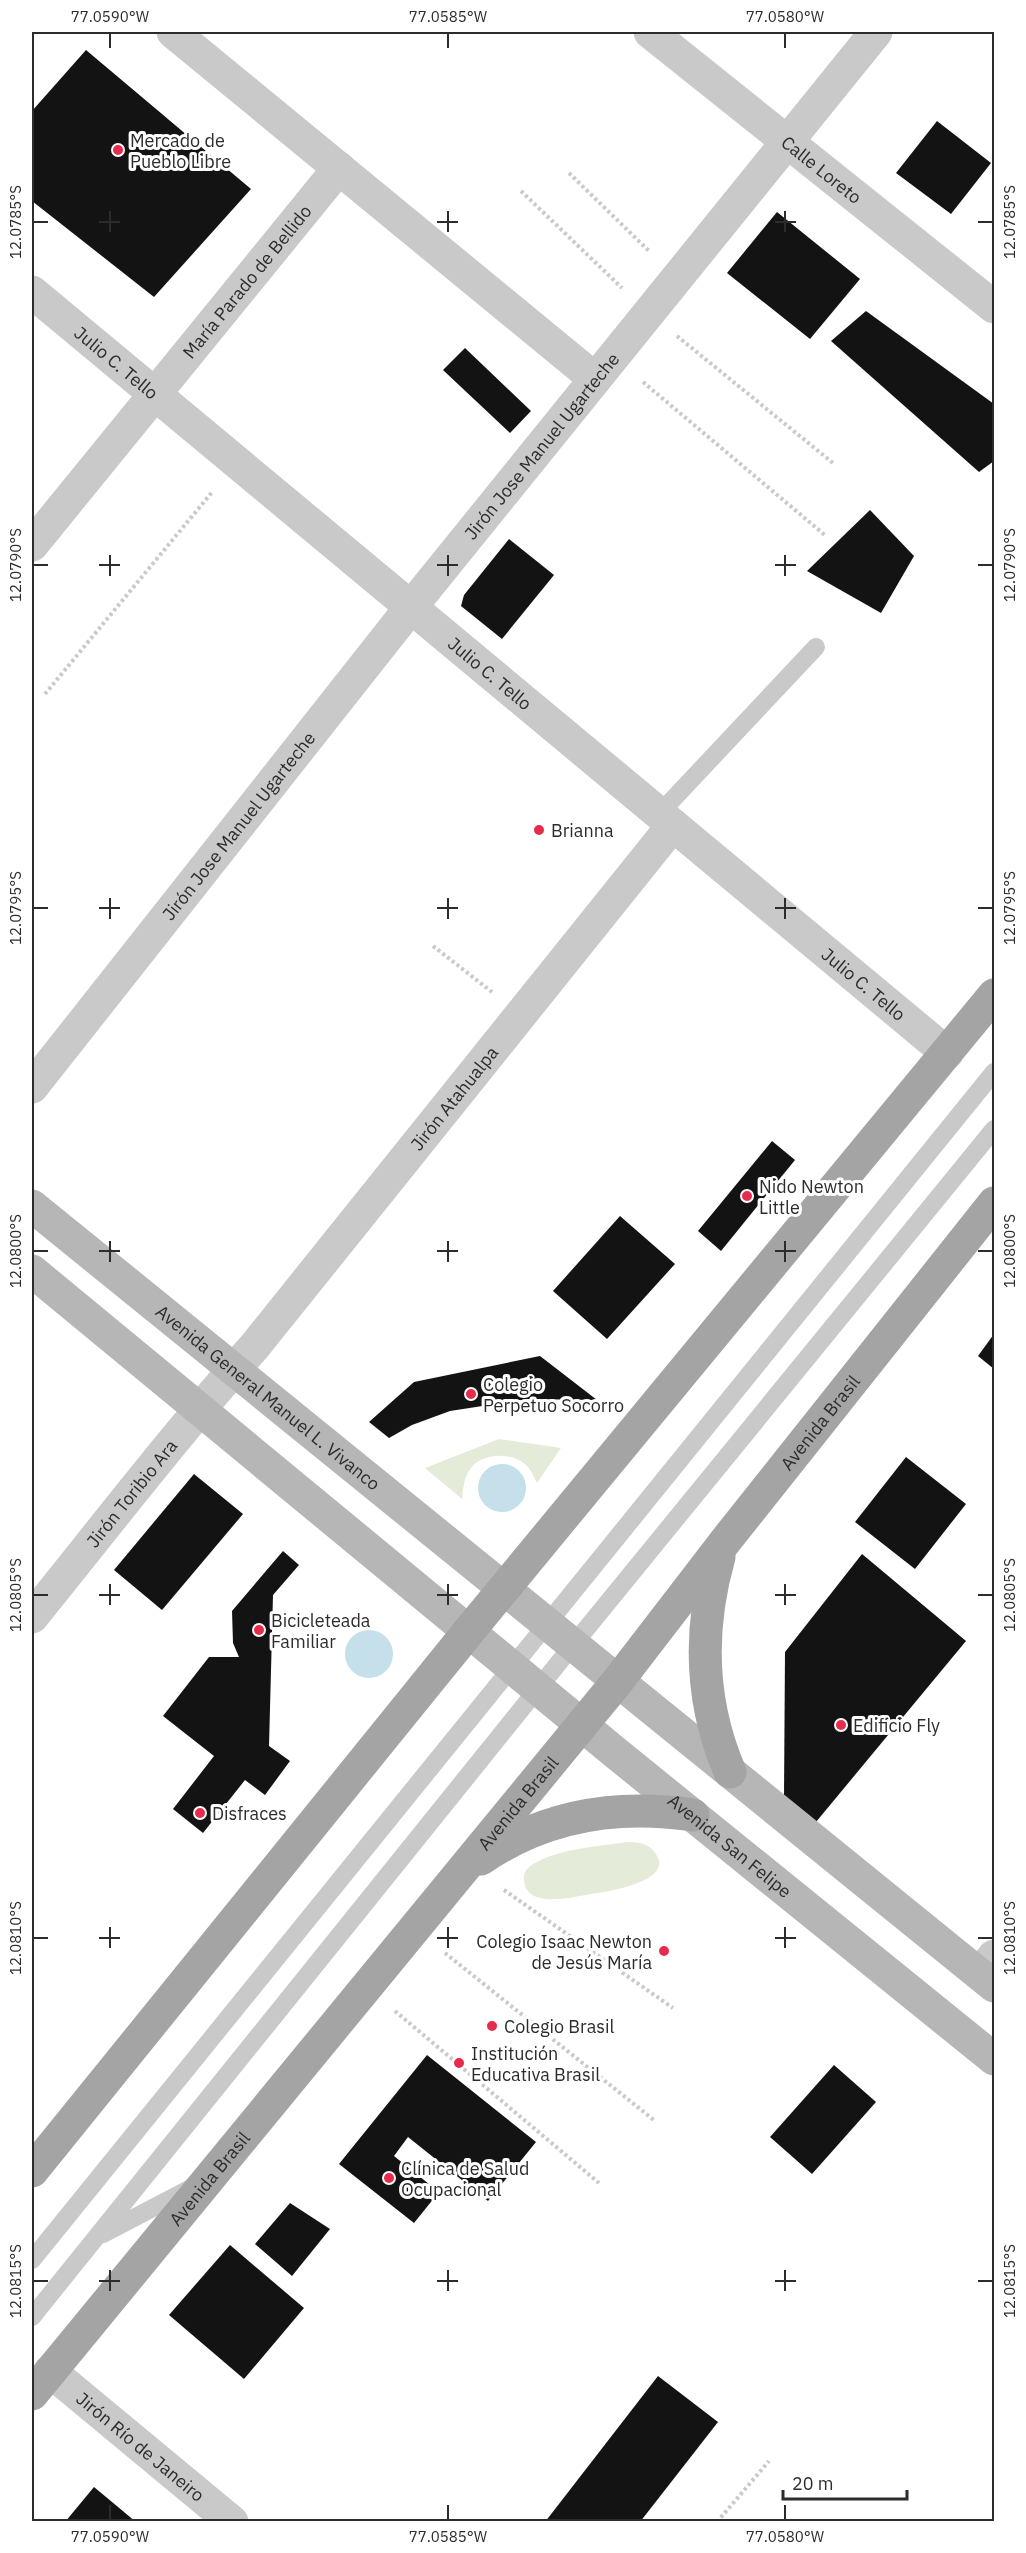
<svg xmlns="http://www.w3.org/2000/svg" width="1026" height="2553" font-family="'IBM Plex Sans',sans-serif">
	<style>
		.green { fill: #e4ebd9 }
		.water { fill: #c5e0eb }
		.building { fill: #131313 }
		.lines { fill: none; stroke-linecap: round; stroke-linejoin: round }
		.path { stroke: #c9c9c9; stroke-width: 4; stroke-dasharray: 3 3; stroke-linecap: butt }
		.lane { stroke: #c9c9c9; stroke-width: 18 }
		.street { stroke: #c9c9c9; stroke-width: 33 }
		.secondary { stroke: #b6b6b6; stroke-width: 33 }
		.primary { stroke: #a4a4a4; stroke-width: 33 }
		.ticks { fill: none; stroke: #2c2c2c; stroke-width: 2 }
		.poi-dot { fill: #e72b4c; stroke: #fff; stroke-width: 2 }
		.labels { text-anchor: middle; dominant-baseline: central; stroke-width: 6; stroke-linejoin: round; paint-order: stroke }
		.poi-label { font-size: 18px; fill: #2c2c2c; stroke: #fff; text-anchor: start }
		.street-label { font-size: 18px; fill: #2c2c2c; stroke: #fff }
		.neatline { fill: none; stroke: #2c2c2c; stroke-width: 2 }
		.ticks-label { font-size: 15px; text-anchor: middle; fill: #2c2c2c }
	</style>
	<rect width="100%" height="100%" fill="#fff"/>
	<g class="green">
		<path d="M499 1439 561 1448 537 1483C534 1478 532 1471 527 1466 514 1452 483 1452 471 1468 464 1477 463 1488 462 1499L425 1468Z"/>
		<path d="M626 1842C639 1842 650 1843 657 1856 672 1882 606 1892 591 1894 572 1897 525 1910 524 1879 523 1871 529 1866 537 1862 563 1848 597 1847 626 1842Z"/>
	</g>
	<g class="water">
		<circle cx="502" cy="1488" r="24"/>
		<circle cx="369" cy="1654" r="24"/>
	</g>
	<g class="building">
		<polygon points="86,50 251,189 154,297 32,201 32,111"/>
		<polygon points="937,121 991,163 951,214 896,173"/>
		<polygon points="777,212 860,279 810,339 727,273"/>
		<polygon points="866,311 994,404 994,461 979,472 831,341"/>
		<polygon points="465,348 531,411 510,433 443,370"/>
		<polygon points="870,510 914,556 881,613 807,571"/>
		<polygon points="509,539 554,575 502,639 461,606 464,595"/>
		<polygon points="772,1141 795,1160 721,1251 698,1231"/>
		<polygon points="620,1216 675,1264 607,1339 553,1291"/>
		<polygon points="994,1334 994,1369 978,1356"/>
		<polygon points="540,1356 597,1400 528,1399 450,1411 412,1425 389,1438 369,1422 414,1382"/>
		<polygon points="906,1457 966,1504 915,1569 855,1522"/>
		<polygon points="194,1474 243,1514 162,1610 114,1570"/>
		<polygon points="283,1551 299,1565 273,1595 269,1746 290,1761 265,1795 245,1780 203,1833 173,1809 214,1756 163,1716 209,1657 239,1657 233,1643 232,1611"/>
		<polygon points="862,1554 966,1641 816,1822 784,1797 785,1652"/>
		<polygon points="427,2055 536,2142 488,2201 408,2137 394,2156 439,2192 414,2223 339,2164"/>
		<polygon points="834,2065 876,2102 812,2174 770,2137"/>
		<polygon points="290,2203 330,2229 292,2276 255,2244"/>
		<polygon points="230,2245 304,2308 244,2379 169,2315"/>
		<polygon points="658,2376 718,2422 640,2522 545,2522"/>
		<polygon points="94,2487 136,2522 65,2522"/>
	</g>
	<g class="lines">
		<g class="path">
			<polyline points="569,173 650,252"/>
			<polyline points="521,191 622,288"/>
			<polyline points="677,336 833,463"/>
			<polyline points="643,382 826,536"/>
			<polyline points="45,694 213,491"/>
			<polyline points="433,946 492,992"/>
			<polyline points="504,1890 673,2008"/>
			<polyline points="445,1953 655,2121"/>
			<polyline points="395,2011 599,2183"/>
			<polyline points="717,2522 769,2461"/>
		</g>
		<g class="lane">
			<polyline points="659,814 816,647"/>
			<polyline points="103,2234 193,2187"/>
			<polyline points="32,2260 994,1072"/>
			<polyline points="32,2317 573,1645 994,1129"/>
		</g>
		<g class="street">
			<polyline points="173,32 595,379"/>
			<path id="s1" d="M650 32 994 307"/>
			<path id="s2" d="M32 292 947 1053"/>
			<path id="s3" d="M32 545 339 168"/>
			<path id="s4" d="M32 1087 411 607 876 32"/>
			<path id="s5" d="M32 1617C105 1527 176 1434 254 1347L673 825"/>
			<polyline points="980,1974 994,1956"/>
			<path id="s6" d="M50 2371 232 2522"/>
		</g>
		<g class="secondary">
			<path id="s7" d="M32 1206C353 1465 673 1726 994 1986"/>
			<path id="s8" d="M32 1271 617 1754 994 2059"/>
		</g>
		<g class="primary">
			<path d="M719 1557C698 1631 700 1702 730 1772"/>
			<path d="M481 1859C545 1815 618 1804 693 1815"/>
			<polyline points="32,2171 469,1631 994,995"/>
			<path id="s9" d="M32 2394 617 1682 727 1539 994 1203"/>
		</g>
	</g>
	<path class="ticks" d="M110 33V48M448 33V48M785 33V48M110 211V232M448 211V232M785 211V232M33 222H48M99 222H120M437 222H458M775 222H796M978 222H993M110 555V576M448 555V576M785 555V576M33 565H48M99 565H120M437 565H458M775 565H796M978 565H993M110 898V919M448 898V919M785 898V919M33 908H48M99 908H120M437 908H458M775 908H796M978 908H993M110 1241V1262M448 1241V1262M785 1241V1262M33 1251H48M99 1251H120M437 1251H458M775 1251H796M978 1251H993M110 1584V1605M448 1584V1605M785 1584V1605M33 1595H48M99 1595H120M437 1595H458M775 1595H796M978 1595H993M110 1927V1948M448 1927V1948M785 1927V1948M33 1938H48M99 1938H120M437 1938H458M775 1938H796M978 1938H993M110 2270V2291M448 2270V2291M785 2270V2291M33 2281H48M99 2281H120M437 2281H458M775 2281H796M978 2281H993M110 2505V2520M448 2505V2520M785 2505V2520"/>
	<g class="poi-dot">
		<circle cx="118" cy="150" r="6"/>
		<circle cx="539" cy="830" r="6"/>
		<circle cx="747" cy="1196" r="6"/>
		<circle cx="471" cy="1394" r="6"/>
		<circle cx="259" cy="1630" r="6"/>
		<circle cx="841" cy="1725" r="6"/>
		<circle cx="200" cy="1813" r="6"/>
		<circle cx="664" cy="1951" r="6"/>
		<circle cx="492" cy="2026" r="6"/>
		<circle cx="459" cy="2063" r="6"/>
		<circle cx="389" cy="2178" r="6"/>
	</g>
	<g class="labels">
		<g class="poi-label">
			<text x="130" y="140">Mercado de<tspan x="130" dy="21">Pueblo Libre</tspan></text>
			<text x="551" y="830">Brianna</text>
			<text x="759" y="1186">Nido Newton<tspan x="759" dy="21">Little</tspan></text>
			<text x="483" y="1384">Colegio<tspan x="483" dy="21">Perpetuo Socorro</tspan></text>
			<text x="271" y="1620">Bicicleteada<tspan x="271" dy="21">Familiar</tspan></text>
			<text x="853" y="1725">Edificio Fly</text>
			<text x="212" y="1813">Disfraces</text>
			<text x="652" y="1941" text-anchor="end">Colegio Isaac Newton<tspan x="652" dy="21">de Jesús María</tspan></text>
			<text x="504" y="2026">Colegio Brasil</text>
			<text x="471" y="2053">Institución<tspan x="471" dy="21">Educativa Brasil</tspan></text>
			<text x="401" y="2168">Clínica de Salud<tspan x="401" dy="21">Ocupacional</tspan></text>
		</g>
		<g class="street-label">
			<text stroke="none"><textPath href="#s1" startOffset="220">Calle Loreto</textPath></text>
			<text stroke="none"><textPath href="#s3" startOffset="340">María Parado de Bellido</textPath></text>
			<text stroke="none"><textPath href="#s2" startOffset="110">Julio C. Tello</textPath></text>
			<text stroke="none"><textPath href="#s4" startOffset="819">Jirón Jose Manuel Ugarteche</textPath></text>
			<text stroke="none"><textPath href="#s2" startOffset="596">Julio C. Tello</textPath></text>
			<text stroke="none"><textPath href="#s4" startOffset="333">Jirón Jose Manuel Ugarteche</textPath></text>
			<text stroke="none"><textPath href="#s2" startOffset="1082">Julio C. Tello</textPath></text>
			<text stroke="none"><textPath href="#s5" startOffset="669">Jirón Atahualpa</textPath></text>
			<text stroke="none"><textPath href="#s7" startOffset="304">Avenida General Manuel L. Vivanco</textPath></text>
			<text stroke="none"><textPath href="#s9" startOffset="1251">Avenida Brasil</textPath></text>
			<text stroke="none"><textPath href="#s5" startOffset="159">Jirón Toribio Ara</textPath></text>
			<text stroke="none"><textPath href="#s9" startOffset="765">Avenida Brasil</textPath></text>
			<text stroke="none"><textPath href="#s8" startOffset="904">Avenida San Felipe</textPath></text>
			<text stroke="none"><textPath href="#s9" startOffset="279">Avenida Brasil</textPath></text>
			<text stroke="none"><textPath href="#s6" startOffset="118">Jirón Río de Janeiro</textPath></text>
		</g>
	</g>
	<rect width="1026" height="2553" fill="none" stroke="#ffffff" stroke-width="66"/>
	<path d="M783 2490v9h124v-9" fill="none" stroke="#2c2c2c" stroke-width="3"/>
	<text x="792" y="2490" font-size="18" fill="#2c2c2c" stroke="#ffffff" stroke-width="4.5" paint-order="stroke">20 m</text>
	<rect x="33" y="33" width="960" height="2487" class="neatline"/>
	<g class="ticks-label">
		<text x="110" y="22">77.0590°W</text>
		<text x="448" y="22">77.0585°W</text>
		<text x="785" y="22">77.0580°W</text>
		<text transform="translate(16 222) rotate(-90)" y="5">12.0785°S</text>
		<text transform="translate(1010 222) rotate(-90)" y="5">12.0785°S</text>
		<text transform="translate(16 565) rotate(-90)" y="5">12.0790°S</text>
		<text transform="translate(1010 565) rotate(-90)" y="5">12.0790°S</text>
		<text transform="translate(16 908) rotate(-90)" y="5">12.0795°S</text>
		<text transform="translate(1010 908) rotate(-90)" y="5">12.0795°S</text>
		<text transform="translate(16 1251) rotate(-90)" y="5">12.0800°S</text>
		<text transform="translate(1010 1251) rotate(-90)" y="5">12.0800°S</text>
		<text transform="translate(16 1595) rotate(-90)" y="5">12.0805°S</text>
		<text transform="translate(1010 1595) rotate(-90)" y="5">12.0805°S</text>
		<text transform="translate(16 1938) rotate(-90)" y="5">12.0810°S</text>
		<text transform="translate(1010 1938) rotate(-90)" y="5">12.0810°S</text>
		<text transform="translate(16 2281) rotate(-90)" y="5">12.0815°S</text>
		<text transform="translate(1010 2281) rotate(-90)" y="5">12.0815°S</text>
		<text x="110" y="2542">77.0590°W</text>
		<text x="448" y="2542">77.0585°W</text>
		<text x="785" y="2542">77.0580°W</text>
	</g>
</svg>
